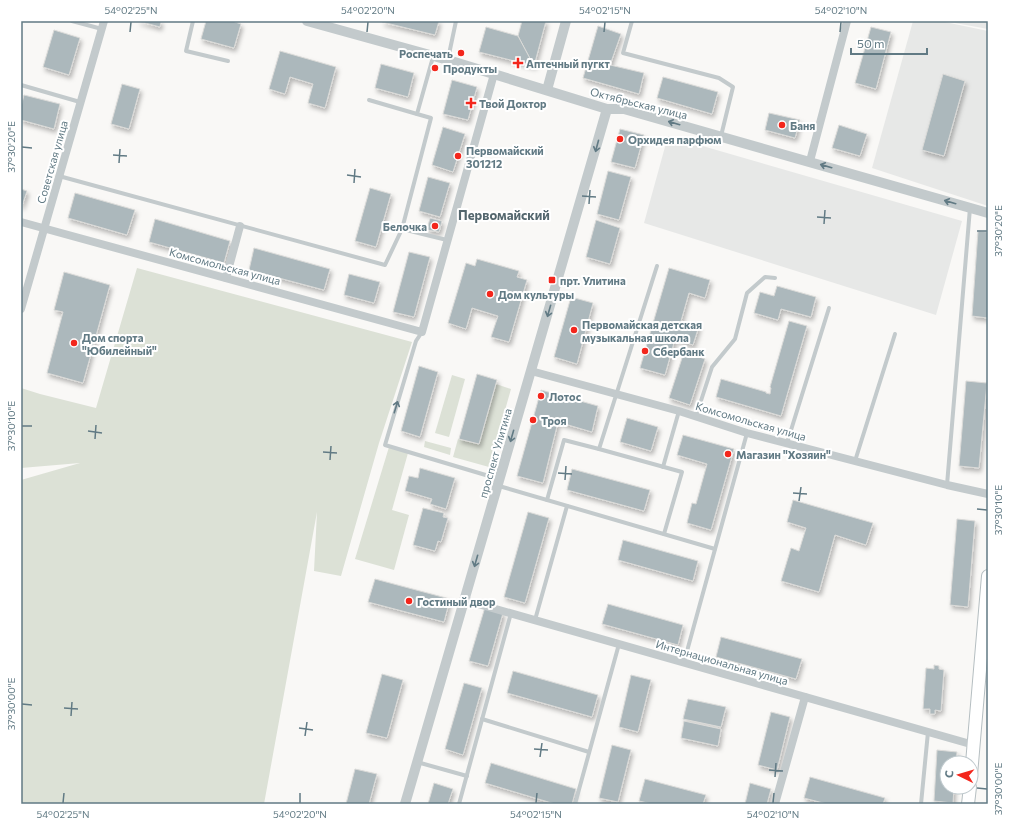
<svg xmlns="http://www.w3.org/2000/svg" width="1009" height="825" font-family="Commissioner,sans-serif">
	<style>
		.built { fill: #e7e8e7 }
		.green { fill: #dce1d6 }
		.building { fill: #acb8bc; stroke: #dadad8; filter: url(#shadow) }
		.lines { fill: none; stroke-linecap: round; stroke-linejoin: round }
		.secondary-casing { stroke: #b5bec1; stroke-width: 14 }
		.service { stroke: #c3cacc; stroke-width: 4 }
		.minor { stroke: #c3cacc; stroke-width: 8 }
		.tertiary { stroke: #c3cacc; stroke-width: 10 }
		.secondary { stroke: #fff; stroke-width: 12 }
		.oneway { stroke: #617a84 }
		.ticks { fill: none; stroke: #617a84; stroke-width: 1.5 }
		.poi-dot { fill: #f3261c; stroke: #fff; stroke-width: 1.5 }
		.labels { text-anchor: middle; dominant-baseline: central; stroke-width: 4; stroke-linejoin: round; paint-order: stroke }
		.poi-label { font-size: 11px; font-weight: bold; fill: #617a84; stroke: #fff; text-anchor: start }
		.street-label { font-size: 11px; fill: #617a84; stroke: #fff }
		.quarter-label { font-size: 13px; font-weight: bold; fill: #54676e; stroke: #fff }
		.neatline { fill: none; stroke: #617a84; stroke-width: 1.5 }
		.ticks-label { font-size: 10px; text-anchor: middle; fill: #617a84 }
	</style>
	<defs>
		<filter id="shadow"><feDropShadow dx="2" dy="3.5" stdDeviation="2" flood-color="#0004"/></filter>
	</defs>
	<rect width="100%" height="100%" fill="#f9f8f6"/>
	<g class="built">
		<polygon points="913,21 940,21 988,31 988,206 872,168"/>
		<polygon points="944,21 988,21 988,29"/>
		<polygon points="668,136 962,221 936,315 644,223"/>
	</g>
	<g class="green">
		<polygon points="137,268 412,342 379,443 341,576 314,571 317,512 264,804 21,804 21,480 80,463 21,468 21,388 40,394 96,408"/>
		<polygon points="452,375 465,379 449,437 435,433"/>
		<polygon points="496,384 511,389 489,467 453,457 458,439 479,444"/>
		<polygon points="425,441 451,448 450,455 424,447"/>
		<polygon points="389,447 408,453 392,510 409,515 394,570 355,559"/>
	</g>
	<g class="building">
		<polygon points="138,21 161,21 160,27"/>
		<polygon points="206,21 232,21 241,24 234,48 201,39"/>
		<polygon points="383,21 439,21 435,35 382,22"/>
		<polygon points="522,21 546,21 534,66 518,36"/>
		<polygon points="598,26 621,34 610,65 644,73 639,94 583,78"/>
		<polygon points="486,27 518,36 534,66 479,52"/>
		<polygon points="871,27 891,32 876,89 855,83"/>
		<polygon points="54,30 80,38 69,75 43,67"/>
		<polygon points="280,51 336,67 325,108 308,103 313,84 290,77 285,94 269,89"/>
		<polygon points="381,64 414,73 408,97 375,88"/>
		<polygon points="943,74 965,81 944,156 922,150"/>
		<polygon points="663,77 718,92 712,114 657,98"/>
		<polygon points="452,80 477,87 468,120 443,114"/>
		<polygon points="122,84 140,89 129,129 111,124"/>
		<polygon points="24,95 60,104 54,129 21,120 21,107"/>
		<polygon points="769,113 800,120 795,138 765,130"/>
		<polygon points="839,125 867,134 860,156 832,148"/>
		<polygon points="443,127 465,134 453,172 432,165"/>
		<polygon points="620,129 644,135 635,168 611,162"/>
		<polygon points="608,171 631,177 619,220 597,214"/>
		<polygon points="428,177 450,183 440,217 419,211"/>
		<polygon points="370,188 391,194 376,247 355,241"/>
		<polygon points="21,189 27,191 22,206 21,206"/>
		<polygon points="75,193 135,210 127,235 68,218"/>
		<polygon points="430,218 442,221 439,232 427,230"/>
		<polygon points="155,219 230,241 224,263 149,242"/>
		<polygon points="596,220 620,228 610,264 586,257"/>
		<polygon points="978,231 988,232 988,318 972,316"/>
		<polygon points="254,248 330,269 324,290 249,270"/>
		<polygon points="409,252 430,257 414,317 393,312"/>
		<polygon points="477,259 519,271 517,277 527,280 509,342 491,337 498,316 472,308 466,329 448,323 466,263 475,266"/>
		<polygon points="669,268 710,280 705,298 689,293 681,321 699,326 693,345 675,339 665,375 640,368"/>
		<polygon points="64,272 110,285 83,383 47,373 63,312 54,310"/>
		<polygon points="349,274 380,282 374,303 344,295"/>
		<polygon points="777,286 816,297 811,317 781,309 778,320 754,313 760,292 774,296"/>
		<polygon points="571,297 593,303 577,364 554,357"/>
		<polygon points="789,321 807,326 781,416 716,397 721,379 766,392 766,393 770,394 771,388 770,387"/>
		<polygon points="684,352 705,359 690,405 669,398"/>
		<polygon points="419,366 438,372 420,437 401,431"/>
		<polygon points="477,374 497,380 479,444 459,439"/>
		<polygon points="966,381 987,383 979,468 959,466"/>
		<polygon points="541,390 598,406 592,432 558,422 543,483 517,476"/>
		<polygon points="627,418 658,427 651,451 620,442"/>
		<polygon points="683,435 734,449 711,530 687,523 692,503 696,504 707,464 677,455"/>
		<polygon points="420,468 455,478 446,509 430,504 432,499 405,491 409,476 418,478"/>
		<polygon points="572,469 650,490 644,511 567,490"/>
		<polygon points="793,500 873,523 866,545 835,535 819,592 781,581 791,548 799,551 806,528 787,522"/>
		<polygon points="423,508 444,513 443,517 448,518 441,542 438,541 435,551 413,545"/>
		<polygon points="528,512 549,518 525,603 504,597"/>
		<polygon points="957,519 975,521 968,607 950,605"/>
		<polygon points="623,540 698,561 693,581 618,560"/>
		<polygon points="375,579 450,599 444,622 368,602"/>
		<polygon points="608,604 683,625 678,645 602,624"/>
		<polygon points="485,607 503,613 488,666 469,661"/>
		<polygon points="721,637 802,659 796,679 716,657"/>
		<polygon points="934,665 939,666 939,669 944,670 941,711 935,710 935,714 930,714 930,709 923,709 926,668 934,669"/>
		<polygon points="513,671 598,695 592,717 507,693"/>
		<polygon points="382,674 403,680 387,738 366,733"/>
		<polygon points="631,675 651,680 638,732 619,727"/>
		<polygon points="464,683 482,688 463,755 445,749"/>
		<polygon points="688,699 726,707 721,727 683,719"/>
		<polygon points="771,712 790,717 777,770 758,765"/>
		<polygon points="684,721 721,729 718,746 681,738"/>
		<polygon points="612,745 631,750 618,802 599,798"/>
		<polygon points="937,750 957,752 956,763 947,763 947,787 954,787 953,803 934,801"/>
		<polygon points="491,763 576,789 572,804 555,804 485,783"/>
		<polygon points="355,769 377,774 369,804 346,804"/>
		<polygon points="810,777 885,798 883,804 827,804 804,798"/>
		<polygon points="645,779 706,795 703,804 652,804 639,801"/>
		<polygon points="434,783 453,789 448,804 428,804"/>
		<polygon points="750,783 771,789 767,804 745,804"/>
	</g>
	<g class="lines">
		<defs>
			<g id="secondary">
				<polyline points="971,775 988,576"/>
				<polyline points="968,804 970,787"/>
			</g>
		</defs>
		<use href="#secondary" class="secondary-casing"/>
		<g class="service">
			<polyline points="72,21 102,29"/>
			<polyline points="193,21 186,51 228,61"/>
			<polyline points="632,21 623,53 719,78 733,87 721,136"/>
			<polyline points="448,59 456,21"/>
			<polyline points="21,85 80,102"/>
			<polyline points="369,100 417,114"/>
			<polyline points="59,176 385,265 402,229 447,240"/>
			<polyline points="402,229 431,118 417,114 433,57"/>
			<polyline points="657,266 599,449 682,472 664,534"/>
			<polyline points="422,332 416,341 385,445 499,479"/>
			<polyline points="696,416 712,367 735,339 747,293 765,277 775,278"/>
			<polyline points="787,443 829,308"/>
			<polyline points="855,461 895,334"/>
			<polyline points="663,467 679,411"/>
			<polyline points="947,485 970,208"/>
			<polyline points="499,486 715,549"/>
			<polyline points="547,500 564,440 599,449"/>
			<polyline points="535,620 567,506"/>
			<polyline points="684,662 747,433"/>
			<polyline points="980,670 988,671"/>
			<polyline points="482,719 589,752"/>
			<polyline points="417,762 467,776"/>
			<polyline points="459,804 511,613"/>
			<polyline points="575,804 619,644"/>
			<polyline points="921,804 928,732"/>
		</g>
		<g class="minor">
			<polyline points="810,161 847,21"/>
			<polyline points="21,222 422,332 494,74"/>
			<polyline points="226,278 240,226"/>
			<polyline points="21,309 104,21"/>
			<polyline points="531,371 679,411 747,433 947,485 988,494"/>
			<polyline points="464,600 974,745"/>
			<polyline points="775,804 805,697"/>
		</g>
		<g class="tertiary">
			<polyline points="307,21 448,60 607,109 624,109 988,213"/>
			<polyline points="547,90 566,21"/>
			<polyline points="405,804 607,109"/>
		</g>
		<use href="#secondary" class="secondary"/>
	</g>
	<defs><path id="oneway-shaft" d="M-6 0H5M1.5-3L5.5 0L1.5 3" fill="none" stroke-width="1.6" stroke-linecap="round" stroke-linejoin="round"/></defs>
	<g class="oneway">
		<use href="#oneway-shaft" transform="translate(674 123) rotate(-164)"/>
		<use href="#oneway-shaft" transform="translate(597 146) rotate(105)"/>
		<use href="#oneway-shaft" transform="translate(826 166) rotate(-164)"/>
		<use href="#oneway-shaft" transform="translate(950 202) rotate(-164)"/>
		<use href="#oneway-shaft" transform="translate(549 311) rotate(106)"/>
		<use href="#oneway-shaft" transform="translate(396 407) rotate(-73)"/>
		<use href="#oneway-shaft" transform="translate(512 436) rotate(106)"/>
		<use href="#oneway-shaft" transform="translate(476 561) rotate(106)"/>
	</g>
	<path class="ticks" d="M130 32 131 22M367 32 368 22M604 32 605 22M840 32 841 22M22 147 32 148M113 155 127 156M119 163 120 149M347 175 361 177M354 183 355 169M582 196 596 197M589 204 590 190M817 217 831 218M824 224 825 210M977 231H987M22 426H32M88 431 102 433M95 439 96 425M323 452 337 453M330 460 331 446M558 473 572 474M565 480 566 466M793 493 807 494M799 501 801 487M977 509 987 510M22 704 32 705M64 708 78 709M71 716 72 702M299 728 313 730M305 736 307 722M534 749 548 750M540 757 542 743M769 770 783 771M775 777 776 763M977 788 987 789M63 803 64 793M300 803V793M536 803 537 793M773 803 774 793"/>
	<g class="poi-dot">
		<circle cx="461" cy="53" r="4"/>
		<path d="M516 57h4v4h4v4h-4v4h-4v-4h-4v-4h4z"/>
		<circle cx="435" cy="68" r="4"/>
		<path d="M469 97h4v4h4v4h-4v4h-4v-4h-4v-4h4z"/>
		<circle cx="782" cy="125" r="4"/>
		<circle cx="620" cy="139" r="4"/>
		<circle cx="458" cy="156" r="4"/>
		<circle cx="435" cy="226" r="4"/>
		<rect x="548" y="276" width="8" height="8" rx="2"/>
		<circle cx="490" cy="294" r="4"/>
		<circle cx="574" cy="330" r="4"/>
		<circle cx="74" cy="343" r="4"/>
		<circle cx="645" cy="351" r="4"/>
		<circle cx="541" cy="396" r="4"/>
		<circle cx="533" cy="420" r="4"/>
		<circle cx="728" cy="454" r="4"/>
		<circle cx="409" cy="601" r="4"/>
	</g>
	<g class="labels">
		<g class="poi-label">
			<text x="453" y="53" text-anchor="end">Роспечать</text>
			<text x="526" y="63">Аптечный пугкт</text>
			<text x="443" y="68">Продукты</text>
			<text x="479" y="103">Твой Доктор</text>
			<text x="790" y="125">Баня</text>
			<text x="628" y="139">Орхидея парфюм</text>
			<text x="466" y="150">Первомайский<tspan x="466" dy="13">301212</tspan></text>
			<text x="427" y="226" text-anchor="end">Белочка</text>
			<text x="560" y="280">прт. Улитина</text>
			<text x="498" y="294">Дом культуры</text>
			<text x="582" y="324">Первомайская детская<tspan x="582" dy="13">музыкальная школа</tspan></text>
			<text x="82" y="337">Дом спорта<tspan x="82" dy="13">"Юбилейный"</tspan></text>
			<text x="653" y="351">Сбербанк</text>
			<text x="549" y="396">Лотос</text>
			<text x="541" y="420">Троя</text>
			<text x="736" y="454">Магазин "Хозяин"</text>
			<text x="417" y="601">Гостиный двор</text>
		</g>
		<g class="street-label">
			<text transform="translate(639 103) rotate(14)">Октябрьская улица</text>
			<text transform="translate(52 162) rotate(-74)">Советская улица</text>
			<text transform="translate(225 266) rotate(15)">Комсомольская улица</text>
			<text transform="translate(751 421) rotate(16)">Комсомольская улица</text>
			<text transform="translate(495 453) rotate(-74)">проспект Улитина</text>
			<text transform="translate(722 662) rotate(16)">Интернациональная улица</text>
		</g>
		<g class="quarter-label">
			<text x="504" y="215">Первомайский</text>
		</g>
	</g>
	<rect width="1009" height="825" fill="none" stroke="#ffffff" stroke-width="44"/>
	<g transform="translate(959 775) rotate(275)"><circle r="19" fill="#ffffff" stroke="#c0cace"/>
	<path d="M0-3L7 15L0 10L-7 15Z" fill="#f3261c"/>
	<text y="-6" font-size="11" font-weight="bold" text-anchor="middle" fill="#617a84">С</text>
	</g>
	<path d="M851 48v6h76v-6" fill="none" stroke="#617a84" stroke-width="2"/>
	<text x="857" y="48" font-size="12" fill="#617a84" stroke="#ffffff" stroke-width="3" paint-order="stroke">50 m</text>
	<rect x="22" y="22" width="965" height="781" class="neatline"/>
	<g class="ticks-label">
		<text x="131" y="14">54°02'25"N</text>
		<text x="368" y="14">54°02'20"N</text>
		<text x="605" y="14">54°02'15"N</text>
		<text x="841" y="14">54°02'10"N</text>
		<text transform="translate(11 147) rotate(-90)" y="4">37°30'20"E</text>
		<text transform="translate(998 231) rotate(-90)" y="4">37°30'20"E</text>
		<text transform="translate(11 426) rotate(-90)" y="4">37°30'10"E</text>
		<text transform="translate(998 510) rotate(-90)" y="4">37°30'10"E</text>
		<text transform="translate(11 704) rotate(-90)" y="4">37°30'00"E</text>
		<text transform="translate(998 789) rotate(-90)" y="4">37°30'00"E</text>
		<text x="63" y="818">54°02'25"N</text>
		<text x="300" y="818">54°02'20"N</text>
		<text x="536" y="818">54°02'15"N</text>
		<text x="773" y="818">54°02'10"N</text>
	</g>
</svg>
